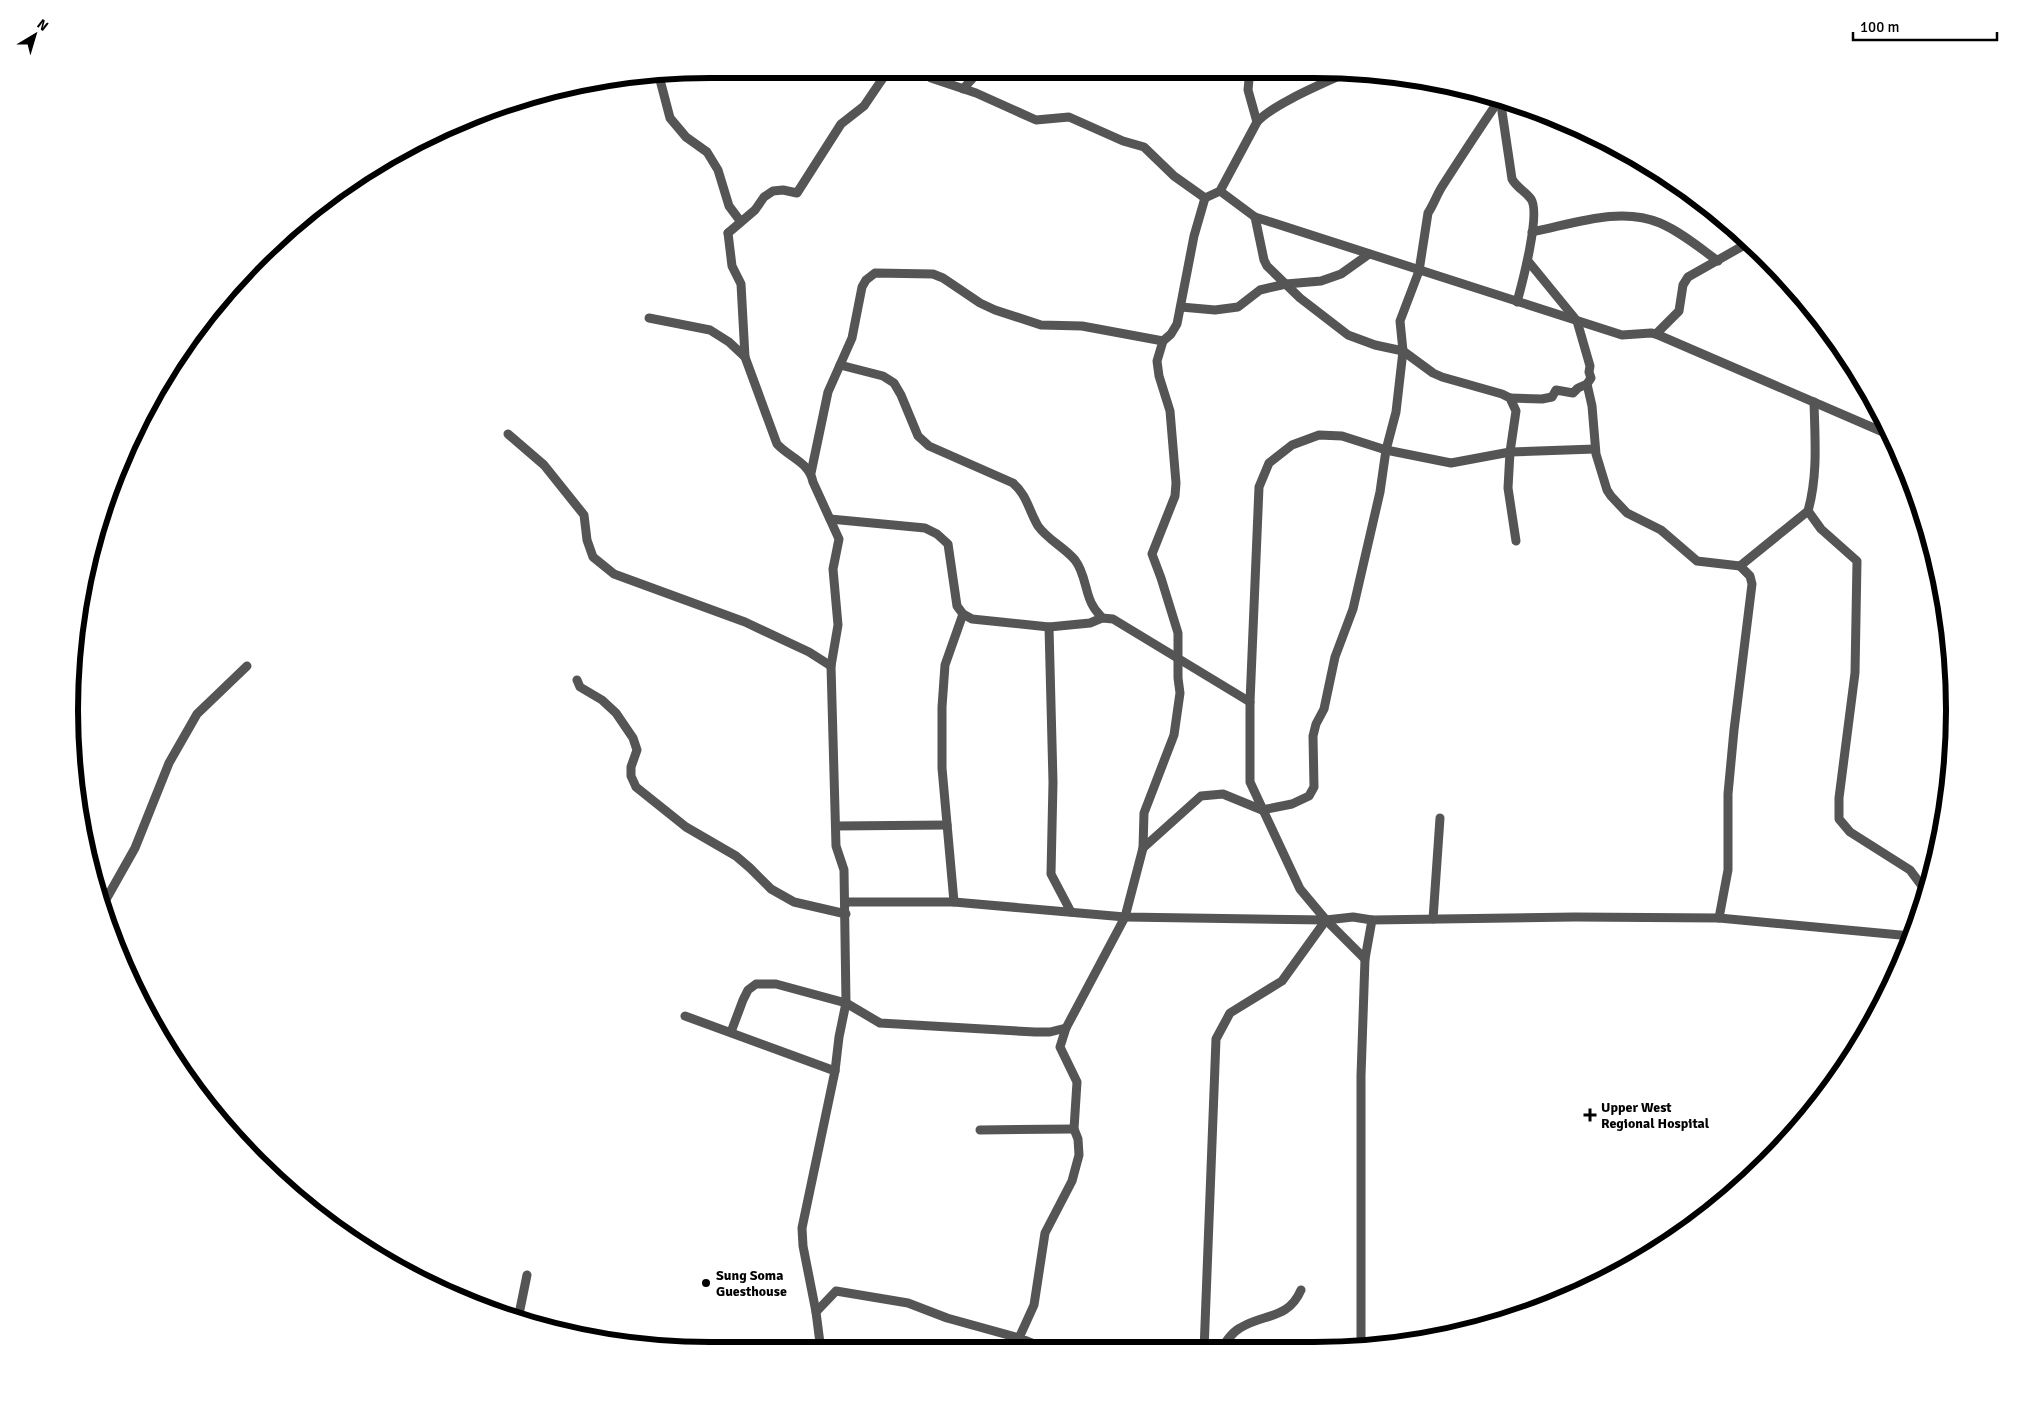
<svg xmlns="http://www.w3.org/2000/svg" width="2023" height="1420" font-family="Signika,sans-serif">
	<style>
		.lines { fill: none; stroke-linecap: round; stroke-linejoin: round }
		.minor { stroke: #555; stroke-width: 9 }
		.poi-dot { fill: #000; stroke: #fff; stroke-width: 2 }
		.labels { text-anchor: middle; dominant-baseline: central; stroke-width: 4; stroke-linejoin: round; paint-order: stroke }
		.poi-label { font-size: 14px; font-weight: bold; fill: #000; stroke: #fff; text-anchor: start }
		.rim { fill: none; stroke: #000; stroke-width: 6 }
	</style>
	<rect width="100%" height="100%" fill="#fff"/>
	<g class="lines">
		<g class="minor">
			<polyline points="854,69 883,78"/>
			<polyline points="920,69 931,78 976,93 1036,120 1069,117 1123,141 1144,147 1174,176 1205,198"/>
			<polyline points="1250,69 1248,90 1257,122"/>
			<polyline points="659,76 670,118 686,137 707,152 718,170 729,206 741,222 728,233 755,210 764,197 773,191 783,190 797,193 841,124 864,106 883,78 901,69"/>
			<polyline points="963,89 981,69"/>
			<path d="M1500 98 1512 179C1517 188 1525 191 1531 199 1541 213 1522 284 1517 302"/>
			<polyline points="1220,191 1255,217 1622,335 1651,333 1656,334 1890,435"/>
			<path d="M1205 198 1220 191 1257 122C1273 104 1324 83 1348 72"/>
			<polyline points="1255,217 1264,260 1267,266 1300,298 1348,335 1375,345 1403,351 1433,373 1442,377 1502,394 1510,398 1516,411 1510,452 1508,488 1516,541"/>
			<path d="M1532 232C1573 224 1620 206 1660 223 1681 232 1700 248 1718 261"/>
			<path d="M728 233 732 266 741 284 745 357 777 444C790 458 809 462 813 482L839 539 833 569 838 625 831 666 836 846 844 870 846 1003 839 1037 835 1071 802 1228 803 1246 816 1312 821 1351"/>
			<polyline points="1181,307 1215,310 1238,307 1260,290 1286,284 1321,281 1341,274 1369,254"/>
			<polyline points="649,318 710,330 729,342 745,357"/>
			<polyline points="1656,334 1679,311 1683,285 1688,277 1748,243"/>
			<path d="M840 365 883 376 894 383 901 395 918 436 929 446 1013 483C1027 495 1029 511 1038 526 1048 540 1064 547 1075 560 1086 574 1085 594 1093 606 1095 610 1099 614 1102 618"/>
			<polyline points="1587,384 1592,406 1596,454 1607,490 1611,496 1627,513 1661,530 1697,561 1740,566 1808,511"/>
			<polyline points="1510,398 1542,399 1552,397 1556,390 1573,393 1578,388 1587,384 1591,378 1589,372 1590,366 1577,321 1528,261"/>
			<path d="M1814 402C1815 440 1818 475 1808 511L1821 529 1857 561 1855 673 1839 798V819L1850 832 1910 870 1925 890"/>
			<polyline points="508,434 544,465 584,515 587,540 593,557 614,574 745,622 809,652 831,666"/>
			<polyline points="811,473 828,392 852,338 862,287 866,280 875,273 933,274 943,278 980,303 995,310 1041,325 1082,326 1163,341"/>
			<polyline points="830,519 925,528 937,534 948,544 957,606 963,614 972,619 1049,627 1090,623 1102,618 1113,619 1250,702"/>
			<polyline points="1049,627 1053,782 1051,874 1071,912"/>
			<polyline points="577,680 580,687 602,700 616,713 633,738 637,750 631,767 631,776 636,787 686,827 736,856 750,868 771,889 794,902 846,914"/>
			<polyline points="837,826 947,825"/>
			<path d="M1143 848 1201 796 1223 794 1262 810 1292 804 1309 796 1314 787 1313 736 1316 724 1324 709 1335 657 1353 609 1380 492 1386 450 1396 412 1403 351 1400 321 1419 271 1428 213C1434 204 1437 194 1443 185 1461 157 1480 128 1499 100"/>
			<polyline points="845,902 954,902 1125,917 1326,920 1353,917 1372,920 1575,917 1719,918 1911,936"/>
			<polyline points="954,902 942,768 942,707 945,665 963,614"/>
			<polyline points="104,903 135,848 169,763 197,714 247,666"/>
			<polyline points="1719,918 1728,870 1728,794 1734,730 1752,584 1750,576 1740,566"/>
			<polyline points="1433,919 1440,818"/>
			<polyline points="1365,959 1326,920 1300,889 1250,782 1250,702 1259,487 1269,463 1292,445 1319,435 1342,436 1386,450 1451,463 1510,452 1595,449"/>
			<polyline points="685,1016 835,1071"/>
			<polyline points="731,1032 743,1000 748,990 756,984 776,984 846,1003 880,1023 1035,1032 1050,1032 1066,1028"/>
			<polyline points="980,1130 1074,1129"/>
			<polyline points="816,1312 836,1291 908,1303 947,1318 1019,1338"/>
			<polyline points="518,1319 527,1275"/>
			<polyline points="1361,1347 1361,1076 1365,959 1372,920"/>
			<polyline points="1052,1351 1019,1338 1034,1305 1045,1233 1072,1181 1079,1155 1078,1139 1074,1129 1077,1082 1060,1047 1066,1028 1125,917 1143,848 1144,813 1174,735 1180,693 1178,678 1178,633 1161,578 1152,554 1175,496 1176,483 1170,411 1159,376 1157,361 1163,341 1171,334 1177,324 1194,236 1205,198"/>
			<polyline points="1204,1351 1216,1039 1230,1013 1282,981 1326,920"/>
			<path d="M1220 1351C1225 1343 1231 1333 1240 1328 1264 1313 1288 1320 1301 1290"/>
		</g>
	</g>
	<g class="poi-dot">
		<path d="M1587.5 1107.5h5v5h5v5h-5v5h-5v-5h-5v-5h5z"/>
		<circle cx="706" cy="1283" r="5"/>
	</g>
	<g class="labels">
		<g class="poi-label">
			<text x="1601" y="1107">Upper West<tspan x="1601" dy="16">Regional Hospital</tspan></text>
			<text x="716" y="1275">Sung Soma<tspan x="716" dy="16">Guesthouse</tspan></text>
		</g>
	</g>
	<path d="M0 0H2023V1420H0ZM710 78H1314A632 632 0 0 1 1946 710V710A632 632 0 0 1 1314 1342H710A632 632 0 0 1 78 710V710A632 632 0 0 1 710 78Z" fill="#fff" fill-rule="evenodd"/>
	<path class="rim" d="M710 78H1314A632 632 0 0 1 1946 710V710A632 632 0 0 1 1314 1342H710A632 632 0 0 1 78 710V710A632 632 0 0 1 710 78Z"/>
	<g transform="translate(35 35) rotate(38)" stroke="#ffffff" stroke-width="4" paint-order="stroke">
	<path d="M0-4L9 19L0 12L-9 19Z" fill="#000000"/>
	<text y="-8" font-size="14" font-weight="bold" text-anchor="middle" fill="#000000">N</text>
	</g>
	<path d="M1853 32v8h144v-8" fill="none" stroke="#000000" stroke-width="2.5"/>
	<text x="1860" y="32" font-size="15" fill="#000000" stroke="#ffffff" stroke-width="4" paint-order="stroke">100 m</text>
</svg>
